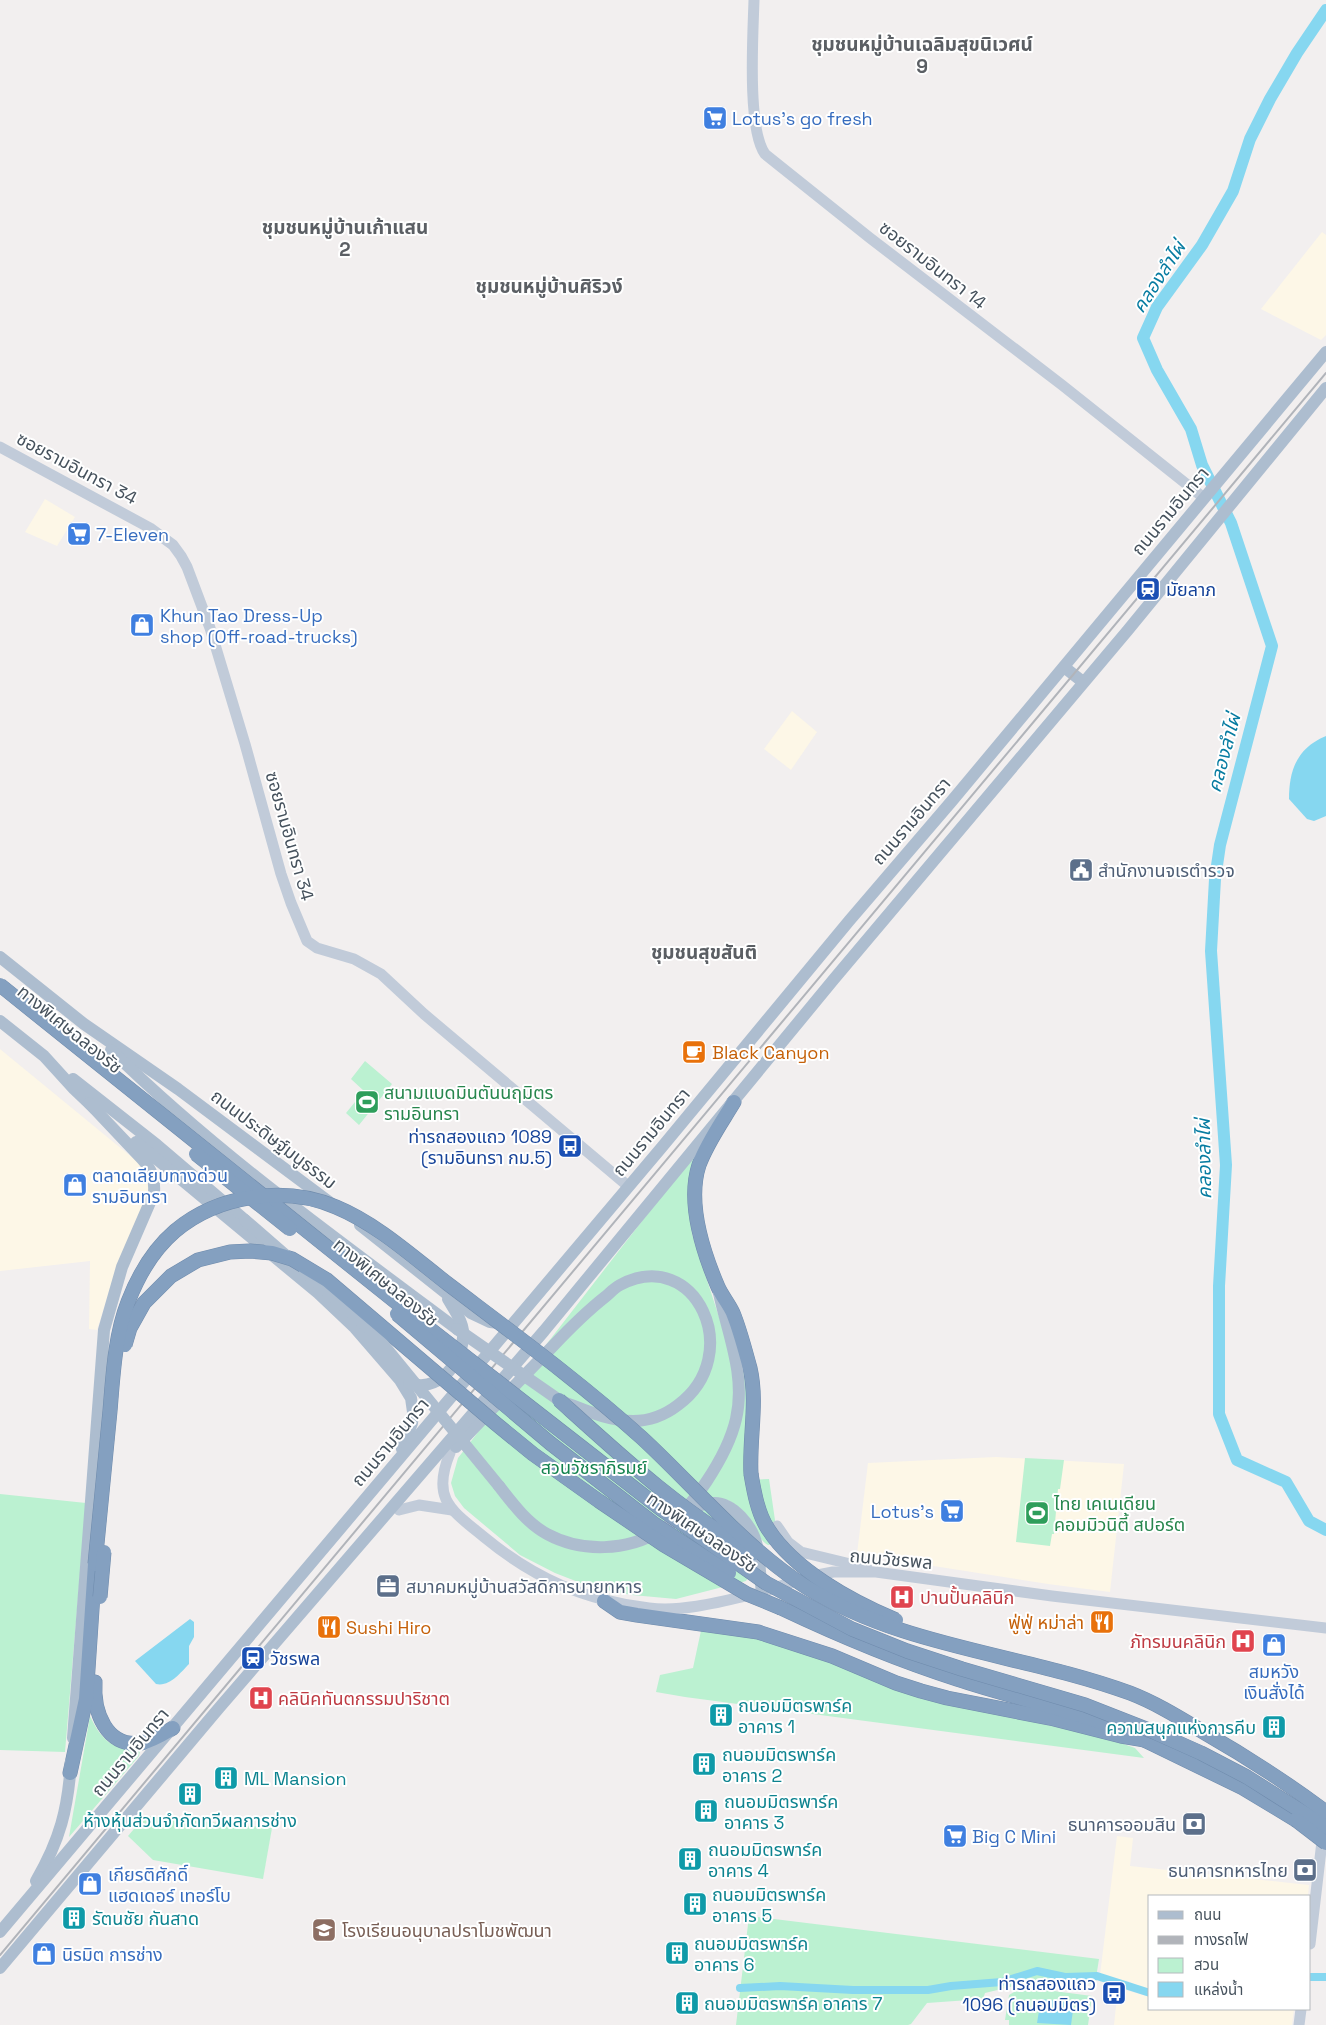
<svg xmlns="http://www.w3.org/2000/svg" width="1326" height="2025" font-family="'Space Grotesk','Noto Sans Thai',sans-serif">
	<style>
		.commercial { fill: #fdf7e7 }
		.green { fill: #bbf1d1 }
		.water { fill: #86d7f0 }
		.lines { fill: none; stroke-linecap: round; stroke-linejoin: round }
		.canal { stroke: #86d7f0; stroke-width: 8 }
		.river { stroke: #86d7f0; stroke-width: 12 }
		.highway-casing { stroke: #6f8bac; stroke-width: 15 }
		.secondary { stroke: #c1cbd9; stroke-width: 11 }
		.primary { stroke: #adbdcf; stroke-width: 12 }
		.highway { stroke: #84a0c0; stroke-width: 14 }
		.rail { stroke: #b1b4ba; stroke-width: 2 }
		.highway-bridge-casing { stroke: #6f8bac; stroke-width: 15; stroke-linecap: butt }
		.primary-bridge { stroke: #adbdcf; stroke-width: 12 }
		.highway-bridge { stroke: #84a0c0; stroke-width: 14 }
		.labels { text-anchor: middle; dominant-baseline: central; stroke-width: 4; stroke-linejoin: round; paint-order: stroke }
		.shop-label { font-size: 18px; fill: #366cbe; stroke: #fff; text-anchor: start }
		.street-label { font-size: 18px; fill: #46525d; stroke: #fff }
		.transit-label { font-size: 18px; fill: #164399; stroke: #fff; text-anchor: start }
		.service-label { font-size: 18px; fill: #4e5e75; stroke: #fff; text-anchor: start }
		.food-label { font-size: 18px; fill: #c56008; stroke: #fff; text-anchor: start }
		.leisure-label { font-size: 18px; fill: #27864d; stroke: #fff; text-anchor: start }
		.park-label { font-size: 18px; fill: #13834e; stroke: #fff }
		.health-label { font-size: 18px; fill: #be3a42; stroke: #fff; text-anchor: start }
		.culture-label { font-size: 18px; fill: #0d838f; stroke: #fff; text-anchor: start }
		.education-label { font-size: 18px; fill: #785e54; stroke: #fff; text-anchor: start }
		.neighbourhood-label { font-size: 19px; font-weight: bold; fill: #5b5f64; stroke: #fff }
		.water-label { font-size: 19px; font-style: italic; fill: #077ca1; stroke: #fff }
	</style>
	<rect width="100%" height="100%" fill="#f2efef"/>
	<g class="commercial">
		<polygon points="1322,232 1326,235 1326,335 1321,340 1261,309"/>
		<polygon points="45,499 75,517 57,546 25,532"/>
		<polygon points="792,711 817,732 791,770 764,749"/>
		<polygon points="0,1049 145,1168 150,1191 111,1285 97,1330 89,1329 90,1261 0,1271"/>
		<polygon points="996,1457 1124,1464 1110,1592 1048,1584 857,1554 868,1463"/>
		<polygon points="1117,1836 1133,1838 1130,1866 1309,1885 1308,1896 1150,1896 1150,1989 1144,1989 1128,1981 1100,1975"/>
		<polygon points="1118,1988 1150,1997 1150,2009 1294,2009 1292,2025 1114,2025"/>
	</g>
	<g class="green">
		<polygon points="365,1061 392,1084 359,1125 346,1113 364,1091 351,1079"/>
		<path d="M698 1149 688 1194 692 1234 720 1320 746 1366 748 1480 769 1479 776 1527 773 1544 768 1545C759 1540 757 1530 752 1522 746 1512 738 1506 728 1500L733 1516 740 1525 745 1536 749 1576 746 1581 676 1599 632 1595 591 1587 555 1573 520 1555 464 1508 455 1496 451 1483 458 1458Z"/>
		<polygon points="1025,1458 1064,1460 1060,1489 1058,1489 1054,1534 1052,1534 1050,1546 1016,1542"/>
		<polygon points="0,1494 86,1503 65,1752 0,1750"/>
		<polygon points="702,1626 733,1631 1006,1716 1104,1737 1135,1748 1144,1758 685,1697 656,1692 660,1675 693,1668"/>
		<path d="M90 1716C101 1740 113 1750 140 1751L139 1756 69 1837Z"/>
		<polygon points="145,1816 272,1828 263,1879 153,1860 128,1836"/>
		<polygon points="749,1916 1099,1959 1095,1984 1064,1984 1038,1980 985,1993 983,1999 927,2003 911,2024 908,2025 736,2025"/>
		<polygon points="1023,1987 1092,1996 1088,2025 1009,2025 1009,2020 1005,2020 1009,1995"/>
	</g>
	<g class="water">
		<path d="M1326 736V816L1314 821 1307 819 1289 799C1289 770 1297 748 1326 736Z"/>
		<path d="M190 1619 194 1622V1637L189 1646V1664C180 1673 170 1687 156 1684L135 1661Z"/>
		<polygon points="1041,1999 1074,2003 1071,2025 1037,2023"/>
	</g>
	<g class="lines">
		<g class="canal">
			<polyline points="1310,1977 1326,1977"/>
			<polyline points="740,1988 780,1986 853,1990 928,1990 951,1986 1002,1982 1037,1971 1065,1977 1097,1976 1150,1993"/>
		</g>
		<polyline class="river" points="1326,10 1297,53 1270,99 1250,139 1233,191 1202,245 1157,307 1143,338 1157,370 1191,429 1202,465 1231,523 1272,646 1220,845 1215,879 1211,951 1226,1165 1219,1286 1219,1414 1237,1460 1286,1482 1309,1521 1326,1530"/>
		<defs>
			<g id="highway">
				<path d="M734 1102C722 1122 707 1143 699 1165 687 1202 703 1252 718 1287 722 1296 729 1304 733 1313 740 1330 745 1350 750 1368 758 1403 749 1438 751 1474"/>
				<polyline points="604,1601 620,1612 637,1615 758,1632 832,1656 896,1683 921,1691 947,1698 1054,1719 1121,1736 1145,1740"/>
				<path d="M781 1608C838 1635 897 1660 957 1679 1008 1696 1060 1707 1110 1725"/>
				<path d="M95 1682C93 1711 106 1748 141 1743 152 1741 163 1734 173 1728"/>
				<polyline points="1136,1736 1243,1788 1296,1820"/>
				<polyline points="70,1773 86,1699 95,1564"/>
			</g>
		</defs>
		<use href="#highway" class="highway-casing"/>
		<g class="secondary">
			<path d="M754 0C753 34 747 129 765 154L870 238 1062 385 1204 498"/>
			<polyline points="0,447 150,528 173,545 181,556 187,567 210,628 245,744 281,874 291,903 307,941 317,948 354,959 381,974 424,1014 628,1186"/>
			<path d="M450 1453C431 1499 451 1510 484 1537 535 1579 584 1600 649 1608 683 1612 720 1602 754 1594"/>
			<polyline points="399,1510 419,1505 452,1510"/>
			<polyline points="777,1526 788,1542 801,1552 867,1568"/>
			<polyline points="769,1590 807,1577 833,1572 876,1572 1052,1596 1326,1628"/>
			<polyline points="1310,1944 1323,1833"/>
			<polyline points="1299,2025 1301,2009"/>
		</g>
		<g class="primary">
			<polyline points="1064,667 1083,682"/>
			<polyline points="0,957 84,1024 178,1089 332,1204"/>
			<polyline points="0,1021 44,1056 74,1089 95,1109"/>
			<path d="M111 1050C217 1154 338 1240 457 1329"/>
			<polyline points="73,1079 157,1145 245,1220"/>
			<polyline points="136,1142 318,1293 355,1328 400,1380 411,1398 413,1412 412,1423 402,1449"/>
			<polyline points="360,1225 471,1313 490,1322 499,1323"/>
			<path d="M409 1383C437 1393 461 1365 463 1338 465 1324 455 1311 448 1299"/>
			<path d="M456 1447C488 1413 520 1380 553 1346 570 1328 586 1312 605 1297 610 1293 614 1288 620 1285 696 1245 746 1355 678 1405 665 1415 651 1421 633 1421 608 1421 585 1410 561 1401"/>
			<path d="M499 1486C513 1504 527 1523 547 1534 582 1553 627 1551 660 1531 691 1513 728 1454 736 1419 746 1376 728 1335 719 1293"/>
			<path d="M682 1511C691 1509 703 1503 712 1503 733 1501 753 1527 757 1546 760 1561 760 1577 762 1593"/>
			<path d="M73 1738 104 1330 122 1267 154 1193C155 1178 152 1170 142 1159L89 1103"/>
			<path d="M36 1881C60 1840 68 1809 71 1762"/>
			<polyline points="0,1932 662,1147 849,921 951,802 1326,352"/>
			<polyline points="0,1968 219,1708 544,1331 834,979 1128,630 1326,388"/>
		</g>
		<use href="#highway" class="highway"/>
		<polyline class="rail" points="0,1955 1326,373"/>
		<defs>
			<g id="highway-bridge">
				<polyline points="0,985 412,1315 661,1509 766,1583 852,1629 907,1651 962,1669 1085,1705 1154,1732 1201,1753 1247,1777 1326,1827"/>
				<polyline points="196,1154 290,1229"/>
				<polyline points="397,1314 550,1443 653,1523 729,1573"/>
				<polyline points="125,1345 130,1328 144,1303 171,1276 198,1260 230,1252 250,1251 272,1253 292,1259 327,1280 495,1423 533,1454 599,1501 664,1545 747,1594 781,1608"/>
				<path d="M559 1400C621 1456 681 1512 754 1553"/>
				<path d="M751 1474C754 1492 758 1514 768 1529 794 1570 851 1601 896 1620"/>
				<path d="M95 1564C100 1513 105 1462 110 1411 113 1375 115 1335 128 1302 138 1276 154 1249 175 1231 218 1195 284 1185 336 1207 377 1224 413 1257 448 1284 514 1334 581 1383 642 1438 695 1487 745 1548 806 1587 903 1648 1024 1654 1130 1693 1156 1703 1180 1718 1205 1733 1247 1757 1287 1783 1326 1812"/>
				<polyline points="100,1597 104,1552"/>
				<polyline points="1296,1820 1326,1843"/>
			</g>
		</defs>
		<use href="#highway-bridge" class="highway-bridge-casing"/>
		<g class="primary-bridge">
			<polyline points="245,1220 290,1259"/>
			<polyline points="305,1272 373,1332 499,1486"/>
			<polyline points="457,1329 559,1400"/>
		</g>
		<use href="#highway-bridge" class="highway-bridge"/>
	</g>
	<defs>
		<symbol id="supermarket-square" viewBox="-11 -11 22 22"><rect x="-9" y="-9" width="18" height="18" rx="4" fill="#3f7fe0" stroke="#fff"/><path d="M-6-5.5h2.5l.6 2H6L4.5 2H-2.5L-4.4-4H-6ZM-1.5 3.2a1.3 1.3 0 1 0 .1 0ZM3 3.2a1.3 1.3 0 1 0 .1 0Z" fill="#fff"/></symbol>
		<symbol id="station-square" viewBox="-11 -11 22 22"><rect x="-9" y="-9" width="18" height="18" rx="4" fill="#1a4fb4" stroke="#fff"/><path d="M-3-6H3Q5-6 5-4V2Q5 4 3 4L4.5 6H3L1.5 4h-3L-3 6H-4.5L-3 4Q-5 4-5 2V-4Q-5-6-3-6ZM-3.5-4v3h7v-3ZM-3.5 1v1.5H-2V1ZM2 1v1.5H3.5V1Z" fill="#fff"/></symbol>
		<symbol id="shop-square" viewBox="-11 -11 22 22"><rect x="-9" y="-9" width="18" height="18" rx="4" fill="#3f7fe0" stroke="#fff"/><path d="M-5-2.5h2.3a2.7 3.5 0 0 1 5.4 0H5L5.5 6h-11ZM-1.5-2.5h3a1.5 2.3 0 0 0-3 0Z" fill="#fff"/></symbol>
		<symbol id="civic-square" viewBox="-11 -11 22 22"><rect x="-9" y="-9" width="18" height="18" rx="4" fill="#5c6f8a" stroke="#fff"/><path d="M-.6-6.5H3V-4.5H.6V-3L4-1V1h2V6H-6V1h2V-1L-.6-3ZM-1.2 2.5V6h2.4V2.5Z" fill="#fff"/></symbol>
		<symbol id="cafe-square" viewBox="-11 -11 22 22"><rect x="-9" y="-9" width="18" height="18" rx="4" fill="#e8710a" stroke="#fff"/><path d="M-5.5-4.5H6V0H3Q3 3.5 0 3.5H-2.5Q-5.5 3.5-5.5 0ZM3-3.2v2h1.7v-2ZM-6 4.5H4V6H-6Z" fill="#fff"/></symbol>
		<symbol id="stadium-square" viewBox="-11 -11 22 22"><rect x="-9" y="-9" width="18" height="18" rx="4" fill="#2e9e5b" stroke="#fff"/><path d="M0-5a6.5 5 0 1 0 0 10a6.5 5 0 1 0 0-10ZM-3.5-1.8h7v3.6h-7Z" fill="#fff"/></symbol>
		<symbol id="bus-square" viewBox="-11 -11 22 22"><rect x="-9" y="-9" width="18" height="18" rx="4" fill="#1a4fb4" stroke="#fff"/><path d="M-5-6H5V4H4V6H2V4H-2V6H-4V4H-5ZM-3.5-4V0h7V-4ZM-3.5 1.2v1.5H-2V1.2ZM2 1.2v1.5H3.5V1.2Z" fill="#fff"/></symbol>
		<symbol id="office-square" viewBox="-11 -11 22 22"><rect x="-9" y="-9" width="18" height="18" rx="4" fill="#5c6f8a" stroke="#fff"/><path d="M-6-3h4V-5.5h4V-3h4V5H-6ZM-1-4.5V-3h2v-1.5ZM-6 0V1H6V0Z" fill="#fff"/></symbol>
		<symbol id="hospital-square" viewBox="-11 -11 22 22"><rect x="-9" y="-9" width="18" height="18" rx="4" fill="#e0444e" stroke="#fff"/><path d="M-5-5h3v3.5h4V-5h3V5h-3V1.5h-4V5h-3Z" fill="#fff"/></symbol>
		<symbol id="restaurant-square" viewBox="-11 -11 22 22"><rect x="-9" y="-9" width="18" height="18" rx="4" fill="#e8710a" stroke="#fff"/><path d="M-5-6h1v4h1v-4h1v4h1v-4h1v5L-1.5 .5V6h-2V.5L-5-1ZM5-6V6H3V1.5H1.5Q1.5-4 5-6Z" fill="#fff"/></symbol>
		<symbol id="building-square" viewBox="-11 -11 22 22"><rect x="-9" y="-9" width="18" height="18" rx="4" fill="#0f9aa8" stroke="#fff"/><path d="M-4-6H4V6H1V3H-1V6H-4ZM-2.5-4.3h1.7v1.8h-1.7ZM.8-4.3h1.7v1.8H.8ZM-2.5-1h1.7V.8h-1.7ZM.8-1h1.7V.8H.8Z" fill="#fff"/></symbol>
		<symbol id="bank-square" viewBox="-11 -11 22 22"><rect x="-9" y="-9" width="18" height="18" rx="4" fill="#5c6f8a" stroke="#fff"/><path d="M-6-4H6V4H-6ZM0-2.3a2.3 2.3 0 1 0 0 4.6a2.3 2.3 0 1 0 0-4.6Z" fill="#fff"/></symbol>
		<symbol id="school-square" viewBox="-11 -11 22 22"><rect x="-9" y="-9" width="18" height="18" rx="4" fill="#8d6e63" stroke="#fff"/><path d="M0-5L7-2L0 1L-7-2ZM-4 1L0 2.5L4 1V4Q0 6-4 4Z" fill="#fff"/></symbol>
	</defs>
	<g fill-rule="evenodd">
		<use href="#supermarket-square" x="701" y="104" width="28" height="28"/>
		<use href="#supermarket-square" x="65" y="520" width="28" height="28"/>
		<use href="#station-square" x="1134" y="575" width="28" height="28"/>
		<use href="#shop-square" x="128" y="611" width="28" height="28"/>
		<use href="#civic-square" x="1067" y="856" width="28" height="28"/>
		<use href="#cafe-square" x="680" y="1038" width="28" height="28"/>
		<use href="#stadium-square" x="353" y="1088" width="28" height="28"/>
		<use href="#bus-square" x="556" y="1132" width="28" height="28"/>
		<use href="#shop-square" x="61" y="1171" width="28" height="28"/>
		<use href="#supermarket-square" x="938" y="1497" width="28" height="28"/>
		<use href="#stadium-square" x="1023" y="1499" width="28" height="28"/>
		<use href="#office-square" x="374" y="1572" width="28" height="28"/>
		<use href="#hospital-square" x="888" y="1583" width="28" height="28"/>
		<use href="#restaurant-square" x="1088" y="1608" width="28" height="28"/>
		<use href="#restaurant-square" x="315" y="1613" width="28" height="28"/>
		<use href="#hospital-square" x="1229" y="1627" width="28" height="28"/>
		<use href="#shop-square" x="1260" y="1631" width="28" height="28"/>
		<use href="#station-square" x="239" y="1644" width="28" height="28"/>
		<use href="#hospital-square" x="247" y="1684" width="28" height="28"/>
		<use href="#building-square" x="707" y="1701" width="28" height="28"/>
		<use href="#building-square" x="1260" y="1713" width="28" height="28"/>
		<use href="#building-square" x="690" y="1750" width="28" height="28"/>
		<use href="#building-square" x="212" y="1764" width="28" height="28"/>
		<use href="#building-square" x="176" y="1780" width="28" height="28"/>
		<use href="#building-square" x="692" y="1797" width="28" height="28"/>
		<use href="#bank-square" x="1180" y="1810" width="28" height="28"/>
		<use href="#supermarket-square" x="941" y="1822" width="28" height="28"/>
		<use href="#building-square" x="676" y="1845" width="28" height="28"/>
		<use href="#bank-square" x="1291" y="1856" width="28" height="28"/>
		<use href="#shop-square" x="76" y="1870" width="28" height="28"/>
		<use href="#building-square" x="681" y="1890" width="28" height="28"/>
		<use href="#building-square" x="60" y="1904" width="28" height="28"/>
		<use href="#school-square" x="310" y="1916" width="28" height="28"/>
		<use href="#building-square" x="663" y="1939" width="28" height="28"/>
		<use href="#shop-square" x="30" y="1940" width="28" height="28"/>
		<use href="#bus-square" x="1100" y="1979" width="28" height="28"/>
		<use href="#building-square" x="673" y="1989" width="28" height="28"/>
	</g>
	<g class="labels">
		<g class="shop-label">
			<text x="732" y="118">Lotus's go fresh</text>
			<text x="96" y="534">7-Eleven</text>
			<text x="160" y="615">Khun Tao Dress-Up<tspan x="160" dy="21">shop (Off-road-trucks)</tspan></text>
			<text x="92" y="1175">ตลาดเลียบทางด่วน<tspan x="92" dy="21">รามอินทรา</tspan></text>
			<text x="934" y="1511" text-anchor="end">Lotus's</text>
			<text x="1274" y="1671" text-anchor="middle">สมหวัง<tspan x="1274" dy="21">เงินสั่งได้</tspan></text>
			<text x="972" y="1836">Big C Mini</text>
			<text x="108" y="1874">เกียรติศักดิ์<tspan x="108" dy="21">แฮดเดอร์ เทอร์โบ</tspan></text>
			<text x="62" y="1954">นิรมิต การช่าง</text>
		</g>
		<g class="street-label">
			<text transform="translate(933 265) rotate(38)">ซอยรามอินทรา 14</text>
			<text transform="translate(77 468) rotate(28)">ซอยรามอินทรา 34</text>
			<text transform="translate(1170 511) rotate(-50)">ถนนรามอินทรา</text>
			<text transform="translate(911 821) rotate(-49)">ถนนรามอินทรา</text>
			<text transform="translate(290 836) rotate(74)">ซอยรามอินทรา 34</text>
			<text transform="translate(70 1029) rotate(39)">ทางพิเศษฉลองรัช</text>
			<text transform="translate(651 1132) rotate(-50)">ถนนรามอินทรา</text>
			<text transform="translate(274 1139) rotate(37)">ถนนประดิษฐ์มนูธรรม</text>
			<text transform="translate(386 1282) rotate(39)">ทางพิเศษฉลองรัช</text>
			<text transform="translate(390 1442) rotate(-50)">ถนนรามอินทรา</text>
			<text transform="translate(702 1532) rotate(34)">ทางพิเศษฉลองรัช</text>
			<text transform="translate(891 1559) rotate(5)">ถนนวัชรพล</text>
			<text transform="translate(130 1752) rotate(-50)">ถนนรามอินทรา</text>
		</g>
		<g class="transit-label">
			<text x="1166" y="589">มัยลาภ</text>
			<text x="552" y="1136" text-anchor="end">ท่ารถสองแถว 1089<tspan x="552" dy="21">(รามอินทรา กม.5)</tspan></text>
			<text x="270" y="1658">วัชรพล</text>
			<text x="1096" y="1983" text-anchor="end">ท่ารถสองแถว<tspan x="1096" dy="21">1096 (ถนอมมิตร)</tspan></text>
		</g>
		<g class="service-label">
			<text x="1098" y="870">สำนักงานจเรตำรวจ</text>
			<text x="406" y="1586">สมาคมหมู่บ้านสวัสดิการนายทหาร</text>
			<text x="1176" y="1824" text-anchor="end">ธนาคารออมสิน</text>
			<text x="1288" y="1870" text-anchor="end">ธนาคารทหารไทย</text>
		</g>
		<g class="food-label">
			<text x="712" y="1052">Black Canyon</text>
			<text x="1084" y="1622" text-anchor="end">ฟู่ฟู่ หม่าล่า</text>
			<text x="346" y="1627">Sushi Hiro</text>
		</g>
		<g class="leisure-label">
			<text x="384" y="1092">สนามแบดมินตันนฤมิตร<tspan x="384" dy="21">รามอินทรา</tspan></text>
			<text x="1054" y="1503">ไทย เคเนเดียน<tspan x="1054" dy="21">คอมมิวนิตี้ สปอร์ต</tspan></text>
		</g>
		<g class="park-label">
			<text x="594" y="1467">สวนวัชราภิรมย์</text>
		</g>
		<g class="health-label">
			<text x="920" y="1597">ปานปั้นคลินิก</text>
			<text x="1226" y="1641" text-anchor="end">ภัทรมนคลินิก</text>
			<text x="278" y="1698">คลินิคทันตกรรมปาริชาต</text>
		</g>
		<g class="culture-label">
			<text x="738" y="1705">ถนอมมิตรพาร์ค<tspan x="738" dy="21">อาคาร 1</tspan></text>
			<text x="1256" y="1727" text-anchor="end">ความสนุกแห่งการคีบ</text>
			<text x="722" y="1754">ถนอมมิตรพาร์ค<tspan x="722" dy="21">อาคาร 2</tspan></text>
			<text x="244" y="1778">ML Mansion</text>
			<text x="724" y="1801">ถนอมมิตรพาร์ค<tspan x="724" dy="21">อาคาร 3</tspan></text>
			<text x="190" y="1820" text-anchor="middle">ห้างหุ้นส่วนจำกัดทวีผลการช่าง</text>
			<text x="708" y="1849">ถนอมมิตรพาร์ค<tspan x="708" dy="21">อาคาร 4</tspan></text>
			<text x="712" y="1894">ถนอมมิตรพาร์ค<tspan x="712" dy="21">อาคาร 5</tspan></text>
			<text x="92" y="1918">รัตนชัย กันสาด</text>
			<text x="694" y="1943">ถนอมมิตรพาร์ค<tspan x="694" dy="21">อาคาร 6</tspan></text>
			<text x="704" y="2003">ถนอมมิตรพาร์ค อาคาร 7</text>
		</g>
		<g class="education-label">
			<text x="342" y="1930">โรงเรียนอนุบาลปราโมชพัฒนา</text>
		</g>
		<g class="neighbourhood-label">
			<text x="922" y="44">ชุมชนหมู่บ้านเฉลิมสุขนิเวศน์<tspan x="922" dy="22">9</tspan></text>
			<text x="345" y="227">ชุมชนหมู่บ้านเก้าแสน<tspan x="345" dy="22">2</tspan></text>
			<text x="549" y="286">ชุมชนหมู่บ้านศิริวง์</text>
			<text x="704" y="952">ชุมชนสุขสันติ</text>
		</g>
		<g class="water-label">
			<text transform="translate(1159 277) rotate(-57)">คลองลำไผ่</text>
			<text transform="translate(1224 753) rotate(-75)">คลองลำไผ่</text>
			<text transform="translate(1204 1159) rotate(-91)">คลองลำไผ่</text>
		</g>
	</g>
	<rect x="1148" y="1895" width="162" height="115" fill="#ffffff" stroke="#b5babe"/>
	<rect x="1158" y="1911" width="25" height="8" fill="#adbdcf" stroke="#b5babe"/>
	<text x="1194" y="1920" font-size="15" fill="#46525d">ถนน</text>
	<rect x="1158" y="1936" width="25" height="8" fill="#b1b4ba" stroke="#b5babe"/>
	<text x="1194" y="1945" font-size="15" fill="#46525d">ทางรถไฟ</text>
	<rect x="1158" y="1958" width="25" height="15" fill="#bbf1d1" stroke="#b5babe"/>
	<text x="1194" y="1970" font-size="15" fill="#46525d">สวน</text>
	<rect x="1158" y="1982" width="25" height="15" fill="#86d7f0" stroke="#b5babe"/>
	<text x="1194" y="1995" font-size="15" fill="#46525d">แหล่งน้ำ</text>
</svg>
